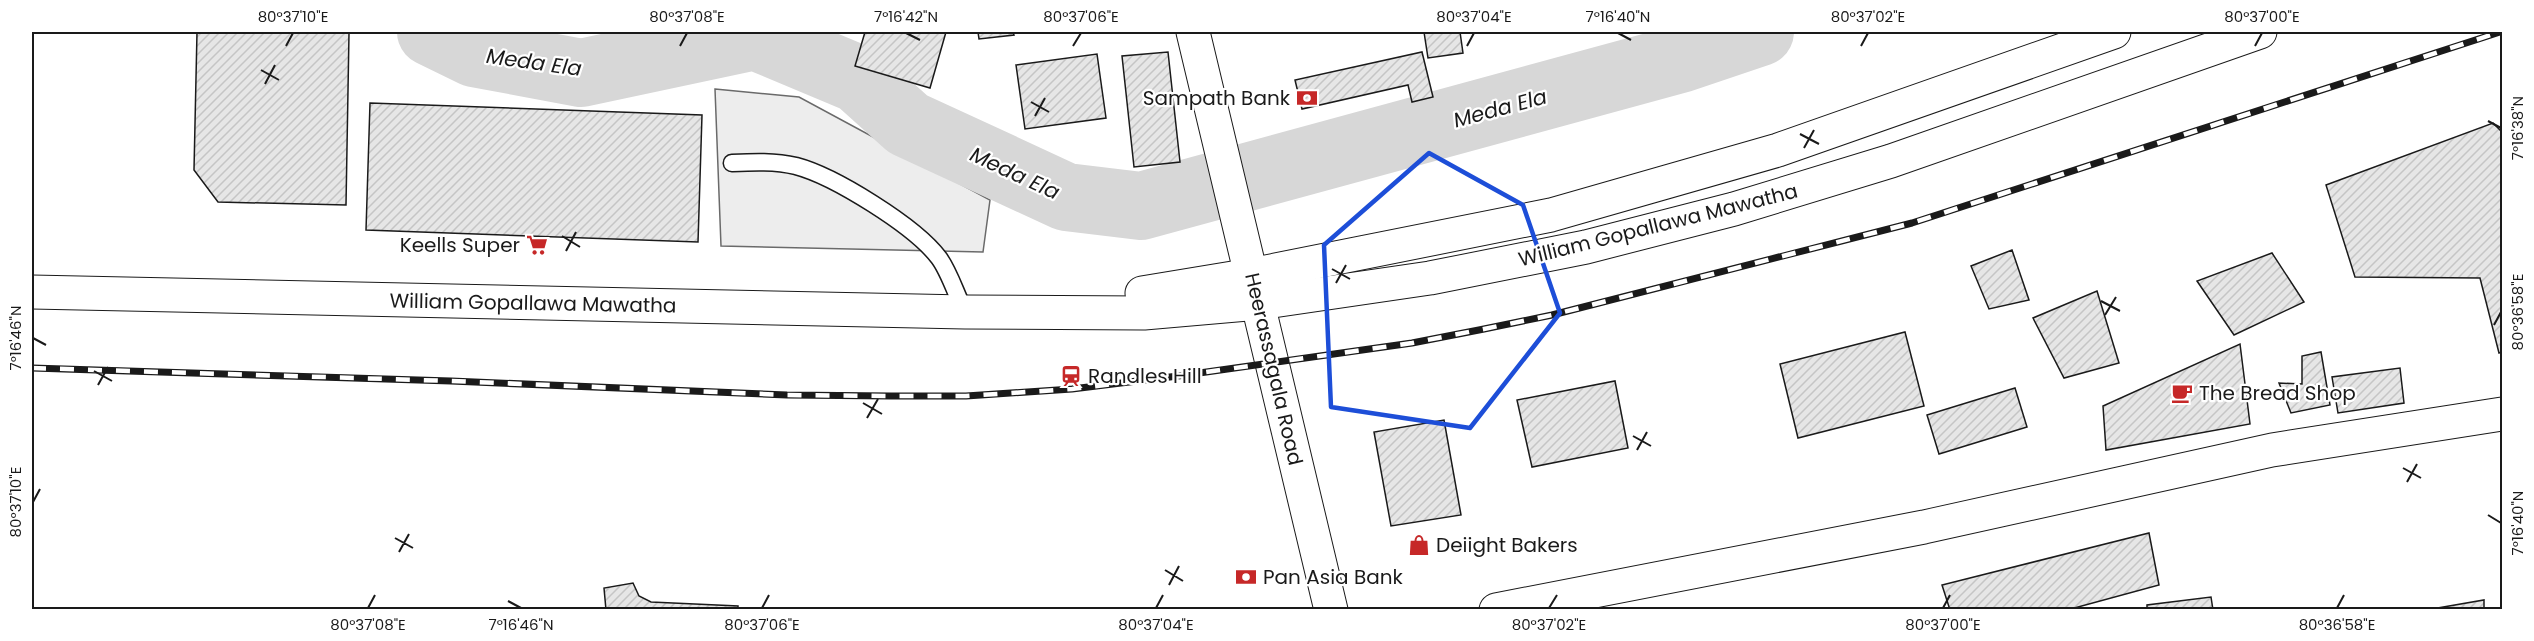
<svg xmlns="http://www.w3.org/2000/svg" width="2534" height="641" font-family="Poppins,sans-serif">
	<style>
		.built { fill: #ededed; stroke: #6a6a6a; stroke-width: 1.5 }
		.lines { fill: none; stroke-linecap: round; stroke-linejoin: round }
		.river { stroke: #d7d7d7; stroke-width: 68 }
		.building { fill: url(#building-hatch); stroke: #1a1a1a; stroke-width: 1.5 }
		.service-casing { stroke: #1a1a1a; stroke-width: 19 }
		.tertiary-casing { stroke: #1a1a1a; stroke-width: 35 }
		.primary-casing { stroke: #1a1a1a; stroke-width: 35 }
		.trunk-casing { stroke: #1a1a1a; stroke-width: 35 }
		.service { stroke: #fff; stroke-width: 16 }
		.tertiary { stroke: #fff; stroke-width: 33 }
		.primary { stroke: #fff; stroke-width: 33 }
		.trunk { stroke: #fff; stroke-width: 33 }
		.rail-casing { stroke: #1a1a1a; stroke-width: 7 }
		.rail { stroke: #fff; stroke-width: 4.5; stroke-dasharray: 14; stroke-linecap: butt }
		.marked { fill: none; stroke: #1d4ed8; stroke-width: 4.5; stroke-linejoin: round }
		.ticks { fill: none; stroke: #1a1a1a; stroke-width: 2 }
		.labels { text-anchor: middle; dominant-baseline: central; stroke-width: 4.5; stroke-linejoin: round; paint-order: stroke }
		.poi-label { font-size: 20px; fill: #1a1a1a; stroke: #fff; text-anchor: start }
		.street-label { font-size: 20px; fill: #1a1a1a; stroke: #fff }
		.water-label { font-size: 21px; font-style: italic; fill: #1a1a1a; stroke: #fff }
		.neatline { fill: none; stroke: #1a1a1a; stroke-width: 2 }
		.ticks-label { font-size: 15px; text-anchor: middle; fill: #1a1a1a }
	</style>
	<defs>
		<pattern id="building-hatch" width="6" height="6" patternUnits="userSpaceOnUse" patternTransform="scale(1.5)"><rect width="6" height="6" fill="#e6e6e6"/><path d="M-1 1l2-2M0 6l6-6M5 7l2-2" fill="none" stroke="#c5c5c5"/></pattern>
	</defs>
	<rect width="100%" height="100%" fill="#fff"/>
	<polygon class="built" points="715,89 799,97 990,200 983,252 721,246"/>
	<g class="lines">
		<polyline class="river" points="431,32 474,53 581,73 755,36 858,79 908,124 1066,197 1141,206 1680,59 1760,32"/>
	</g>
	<g class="building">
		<polygon points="197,32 349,33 346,205 218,202 194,170"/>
		<polygon points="865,32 946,32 930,88 855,66"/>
		<polygon points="978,32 1013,32 1014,35 979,39"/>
		<polygon points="1424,32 1460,32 1463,53 1428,58"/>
		<polygon points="1168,52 1180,162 1134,167 1122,56"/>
		<polygon points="1422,52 1433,97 1412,102 1408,85 1302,109 1295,80"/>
		<polygon points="1097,54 1106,118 1025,129 1016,65"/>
		<polygon points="370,103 702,115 698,242 366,230"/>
		<polygon points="2493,123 2502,132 2502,352 2499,353 2480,278 2355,277 2326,185"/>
		<polygon points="2012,250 2029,300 1989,309 1971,266"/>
		<polygon points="2272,253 2304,302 2234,335 2197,281"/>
		<polygon points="2097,291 2119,363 2064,378 2033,318"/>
		<polygon points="1905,332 1924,406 1798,438 1780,364"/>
		<polygon points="2240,344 2250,424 2106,450 2103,406"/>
		<polygon points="2321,352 2330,405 2291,413 2279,383 2302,384 2302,356"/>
		<polygon points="2400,368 2404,403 2338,413 2332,377"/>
		<polygon points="1615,381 1628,448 1532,467 1517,400"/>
		<polygon points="2015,388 2027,427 1939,454 1927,415"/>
		<polygon points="1444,420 1461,515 1391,526 1374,432"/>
		<polygon points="2149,533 2159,585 2067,610 1950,610 1942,585"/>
		<polygon points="633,583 639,596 651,602 738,606 738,610 606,610 604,588"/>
		<polygon points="2211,597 2213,610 2147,610 2147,605"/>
		<polygon points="2484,600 2484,610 2426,610"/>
	</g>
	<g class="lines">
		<defs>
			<path id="service" d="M732 163C753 162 775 161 796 166 834 176 915 226 939 258 950 273 956 295 965 312"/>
			<polyline id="tertiary" points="1193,32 1331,610"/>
			<g id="primary">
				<polyline points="32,292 965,312 1144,313 1259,303 1430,278 1586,247 1734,209 1891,161 2260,32"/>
				<polyline points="1142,293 1251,275 1551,215 1778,150 2114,32"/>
			</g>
			<polyline id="trunk" points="1496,610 1924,527 2272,450 2502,414"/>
		</defs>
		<use href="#service" class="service-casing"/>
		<use href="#tertiary" class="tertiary-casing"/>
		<use href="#primary" class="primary-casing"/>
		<use href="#trunk" class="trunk-casing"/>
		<use href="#service" class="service"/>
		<use href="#tertiary" class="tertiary"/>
		<use href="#primary" class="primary"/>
		<use href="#trunk" class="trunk"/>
		<defs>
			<polyline id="rail" points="32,368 451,381 787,395 891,396 966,396 1072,389 1178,376 1412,343 1484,329 1552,315 1912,223 2500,32"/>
		</defs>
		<use href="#rail" class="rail-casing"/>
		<use href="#rail" class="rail"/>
	</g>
	<path class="marked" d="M1429 153 1523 205 1560 313 1470 428 1331 407 1324 245Z"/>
	<path class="ticks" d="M906 33 920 40M1618 33 1631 40M286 46 293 33M680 46 687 33M1073 46 1081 33M1467 46 1474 33M1861 46 1868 33M2255 46 2262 33M261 70 279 80M265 84 275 65M1031 102 1049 112M1035 116 1045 98M2488 121 2501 128M1800 134 1819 144M1804 148 1814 130M562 236 580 247M566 251 576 232M1332 269 1350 279M1336 283 1346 265M2101 301 2120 311M2105 315 2116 297M2494 325 2501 312M33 338 46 345M94 371 112 381M98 385 108 367M863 403 882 414M867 418 878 399M1633 436 1651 446M1637 450 1647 432M2403 468 2421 478M2407 482 2417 464M33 502 40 489M2488 515 2501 523M395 538 413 548M399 552 409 534M1165 570 1183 581M1169 585 1179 566M508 601 521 608M368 608 375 595M762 608 769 595M1156 608 1163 595M1549 608 1557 595M1943 608 1950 595M2337 608 2344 595"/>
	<defs>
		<symbol id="bank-bare" viewBox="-9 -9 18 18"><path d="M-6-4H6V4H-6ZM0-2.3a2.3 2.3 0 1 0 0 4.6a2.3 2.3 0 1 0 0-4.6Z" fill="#c62828" stroke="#fff" stroke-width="2.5" paint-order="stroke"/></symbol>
		<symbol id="supermarket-bare" viewBox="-9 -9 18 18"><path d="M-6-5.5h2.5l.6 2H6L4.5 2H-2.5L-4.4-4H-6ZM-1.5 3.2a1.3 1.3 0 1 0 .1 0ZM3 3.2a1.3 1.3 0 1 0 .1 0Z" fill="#c62828" stroke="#fff" stroke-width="2.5" paint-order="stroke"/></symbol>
		<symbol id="station-bare" viewBox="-9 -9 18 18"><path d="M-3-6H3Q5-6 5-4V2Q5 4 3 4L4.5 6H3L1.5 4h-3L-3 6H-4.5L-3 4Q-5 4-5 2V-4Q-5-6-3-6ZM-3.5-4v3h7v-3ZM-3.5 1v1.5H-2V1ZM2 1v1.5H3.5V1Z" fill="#c62828" stroke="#fff" stroke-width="2.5" paint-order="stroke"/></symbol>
		<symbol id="cafe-bare" viewBox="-9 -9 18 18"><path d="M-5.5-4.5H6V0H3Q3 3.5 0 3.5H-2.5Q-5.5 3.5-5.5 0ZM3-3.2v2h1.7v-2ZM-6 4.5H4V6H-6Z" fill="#c62828" stroke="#fff" stroke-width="2.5" paint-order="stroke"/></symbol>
		<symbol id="shop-bare" viewBox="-9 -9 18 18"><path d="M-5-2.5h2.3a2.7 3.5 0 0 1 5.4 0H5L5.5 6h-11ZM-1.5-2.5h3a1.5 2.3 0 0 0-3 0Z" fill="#c62828" stroke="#fff" stroke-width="2.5" paint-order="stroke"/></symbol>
	</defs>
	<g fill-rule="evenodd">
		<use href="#bank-bare" x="1292" y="83" width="30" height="30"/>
		<use href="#supermarket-bare" x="522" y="230" width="30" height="30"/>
		<use href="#station-bare" x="1056" y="361" width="30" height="30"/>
		<use href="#cafe-bare" x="2167" y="378" width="30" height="30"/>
		<use href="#shop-bare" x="1404" y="530" width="30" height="30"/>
		<use href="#bank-bare" x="1231" y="562" width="30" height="30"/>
	</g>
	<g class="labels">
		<g class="poi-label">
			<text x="1290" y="98" text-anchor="end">Sampath Bank</text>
			<text x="520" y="245" text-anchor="end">Keells Super</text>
			<text x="1088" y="376">Randles Hill</text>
			<text x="2199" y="393">The Bread Shop</text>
			<text x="1436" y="545">Deiight Bakers</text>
			<text x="1263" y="577">Pan Asia Bank</text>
		</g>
		<g class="street-label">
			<text transform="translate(1658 225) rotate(-14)">William Gopallawa Mawatha</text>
			<text transform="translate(533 303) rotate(1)">William Gopallawa Mawatha</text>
			<text transform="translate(1274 369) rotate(77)">Heerassagala Road</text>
		</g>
		<g class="water-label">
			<text transform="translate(534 62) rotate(8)">Meda Ela</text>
			<text transform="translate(1500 108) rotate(-15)">Meda Ela</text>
			<text transform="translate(1015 173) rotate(25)">Meda Ela</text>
		</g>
	</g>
	<rect width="2534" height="641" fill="none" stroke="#ffffff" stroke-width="66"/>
	<rect x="33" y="33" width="2468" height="575" class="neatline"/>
	<g class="ticks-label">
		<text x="293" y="22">80°37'10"E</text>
		<text x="687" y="22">80°37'08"E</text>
		<text x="906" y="22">7°16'42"N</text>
		<text x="1081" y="22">80°37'06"E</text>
		<text x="1474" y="22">80°37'04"E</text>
		<text x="1618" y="22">7°16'40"N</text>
		<text x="1868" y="22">80°37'02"E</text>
		<text x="2262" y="22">80°37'00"E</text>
		<text transform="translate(2518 128) rotate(-90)" y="5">7°16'38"N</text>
		<text transform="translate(2518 312) rotate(-90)" y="5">80°36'58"E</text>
		<text transform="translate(16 338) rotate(-90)" y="5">7°16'46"N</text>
		<text transform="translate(16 502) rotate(-90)" y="5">80°37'10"E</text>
		<text transform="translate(2518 523) rotate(-90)" y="5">7°16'40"N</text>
		<text x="368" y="630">80°37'08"E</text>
		<text x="521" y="630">7°16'46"N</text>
		<text x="762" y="630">80°37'06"E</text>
		<text x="1156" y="630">80°37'04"E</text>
		<text x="1549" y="630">80°37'02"E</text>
		<text x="1943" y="630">80°37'00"E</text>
		<text x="2337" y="630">80°36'58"E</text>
	</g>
</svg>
